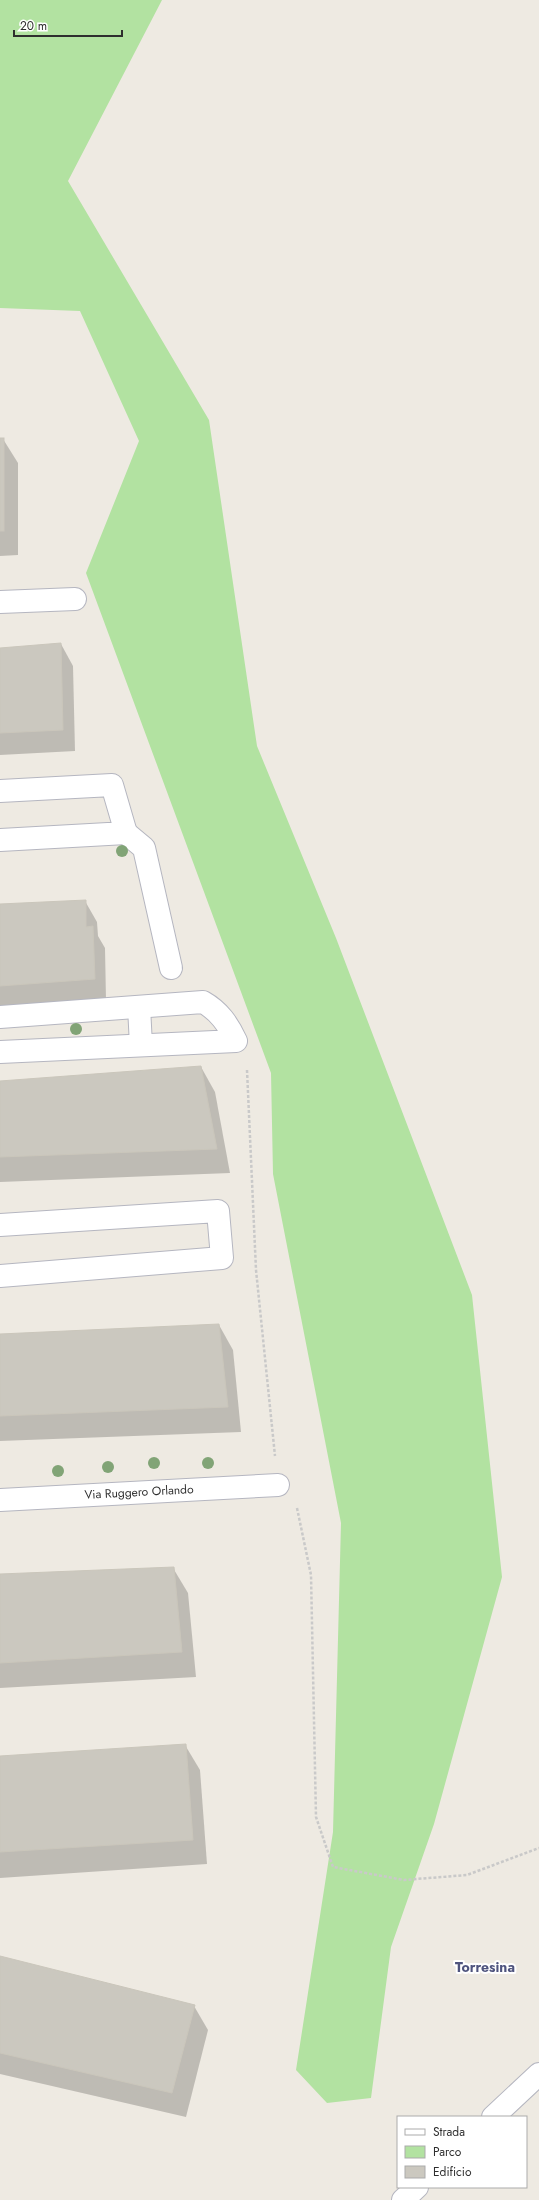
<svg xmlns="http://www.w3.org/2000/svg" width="539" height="2200" font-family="Jost,sans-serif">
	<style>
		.green { fill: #b2e2a1 }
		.shadow { fill: #0003 }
		.building { fill: #cbc8bf; stroke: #cac6bb }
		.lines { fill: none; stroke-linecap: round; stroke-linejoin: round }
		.pedestrian-casing { stroke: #b5b6c0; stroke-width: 24 }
		.minor-casing { stroke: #b5b6c0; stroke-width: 24 }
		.path { stroke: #c9c9c9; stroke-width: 2.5; stroke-dasharray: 3 2; stroke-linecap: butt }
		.pedestrian { stroke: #fff; stroke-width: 22 }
		.minor { stroke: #fff; stroke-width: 22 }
		.tree { fill: #81a476 }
		.labels { text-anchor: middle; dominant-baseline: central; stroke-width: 4; stroke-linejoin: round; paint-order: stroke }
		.street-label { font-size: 12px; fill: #2e2e2e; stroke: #fff }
		.quarter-label { font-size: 14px; font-weight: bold; fill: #4f547e; stroke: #fff }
	</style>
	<rect width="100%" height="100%" fill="#eeeae2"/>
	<polygon class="green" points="0,0 162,0 68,181 209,420 257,746 336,938 472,1295 502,1577 434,1824 391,1947 371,2098 327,2103 296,2070 333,1832 341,1523 273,1174 271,1073 86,573 139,441 80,311 0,308"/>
	<g class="shadow">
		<polygon points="0,439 3,439 18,463 18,555 0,556"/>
		<polygon points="61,644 73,666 75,751 0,755 0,649"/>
		<polygon points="85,901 97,922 98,936 105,948 106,1000 0,1007 0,905"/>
		<polygon points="201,1067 215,1092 230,1173 0,1182 0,1082"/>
		<polygon points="219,1325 233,1350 241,1432 0,1441 0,1335"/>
		<polygon points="173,1568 188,1593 196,1677 0,1688 0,1575"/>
		<polygon points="185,1745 200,1770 207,1864 0,1878 0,1757"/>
		<polygon points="0,1957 194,2006 208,2030 186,2117 0,2074"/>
	</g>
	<g class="building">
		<rect x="0" y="438" width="4" height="93"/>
		<polygon points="61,643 63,730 0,733 0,648"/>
		<polygon points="86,900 86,927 93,926 95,979 0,986 0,904"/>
		<polygon points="201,1066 217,1149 0,1157 0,1081"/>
		<polygon points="219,1324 228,1407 0,1416 0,1334"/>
		<polygon points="174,1567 182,1652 0,1663 0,1574"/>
		<polygon points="186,1744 193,1840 0,1852 0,1756"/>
		<polygon points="0,1956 195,2005 172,2093 0,2053"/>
	</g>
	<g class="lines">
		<defs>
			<g id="pedestrian">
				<polyline points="139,1007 141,1045"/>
				<path d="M0 1017 203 1002C219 1011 228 1024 236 1041L0 1052"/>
			</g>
			<g id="minor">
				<polyline points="0,602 75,599"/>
				<polyline points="0,791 112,785 126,833 0,840"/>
				<polyline points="126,833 144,848 171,968"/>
				<polyline points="0,1225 218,1211 222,1258 0,1276"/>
				<polyline points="0,1500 278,1485"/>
				<polyline points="493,2117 539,2074"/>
				<polyline points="403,2200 417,2187"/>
			</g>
		</defs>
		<use href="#pedestrian" class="pedestrian-casing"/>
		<use href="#minor" class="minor-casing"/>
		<g class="path">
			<polyline points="247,1070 256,1270 275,1456"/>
			<polyline points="297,1508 311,1575 316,1817 333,1867 404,1880 467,1875 539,1848"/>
		</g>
		<use href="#pedestrian" class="pedestrian"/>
		<use href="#minor" class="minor"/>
	</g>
	<g class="tree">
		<circle cx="122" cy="851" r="6"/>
		<circle cx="76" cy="1029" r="6"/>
		<circle cx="154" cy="1463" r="6"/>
		<circle cx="208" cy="1463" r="6"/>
		<circle cx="108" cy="1467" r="6"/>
		<circle cx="58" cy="1471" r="6"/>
	</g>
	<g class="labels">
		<g class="street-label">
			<text transform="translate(139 1492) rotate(-3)">Via Ruggero Orlando</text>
		</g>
		<g class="quarter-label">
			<text x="485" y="1967">Torresina</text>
		</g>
	</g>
	<rect x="397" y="2116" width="130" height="72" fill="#ffffff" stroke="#ababab"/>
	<rect x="405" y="2129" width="20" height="6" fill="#ffffff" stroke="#ababab"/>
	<text x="433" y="2136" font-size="12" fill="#2e2e2e">Strada</text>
	<rect x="405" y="2146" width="20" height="12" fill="#b2e2a1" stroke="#ababab"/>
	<text x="433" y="2156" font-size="12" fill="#2e2e2e">Parco</text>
	<rect x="405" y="2166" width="20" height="12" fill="#cbc8bf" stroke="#ababab"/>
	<text x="433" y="2176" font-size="12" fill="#2e2e2e">Edificio</text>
	<path d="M14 30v6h108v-6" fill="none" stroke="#2e2e2e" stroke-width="2"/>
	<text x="20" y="30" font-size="12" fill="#2e2e2e" stroke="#ffffff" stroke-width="3" paint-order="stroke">20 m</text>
</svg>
